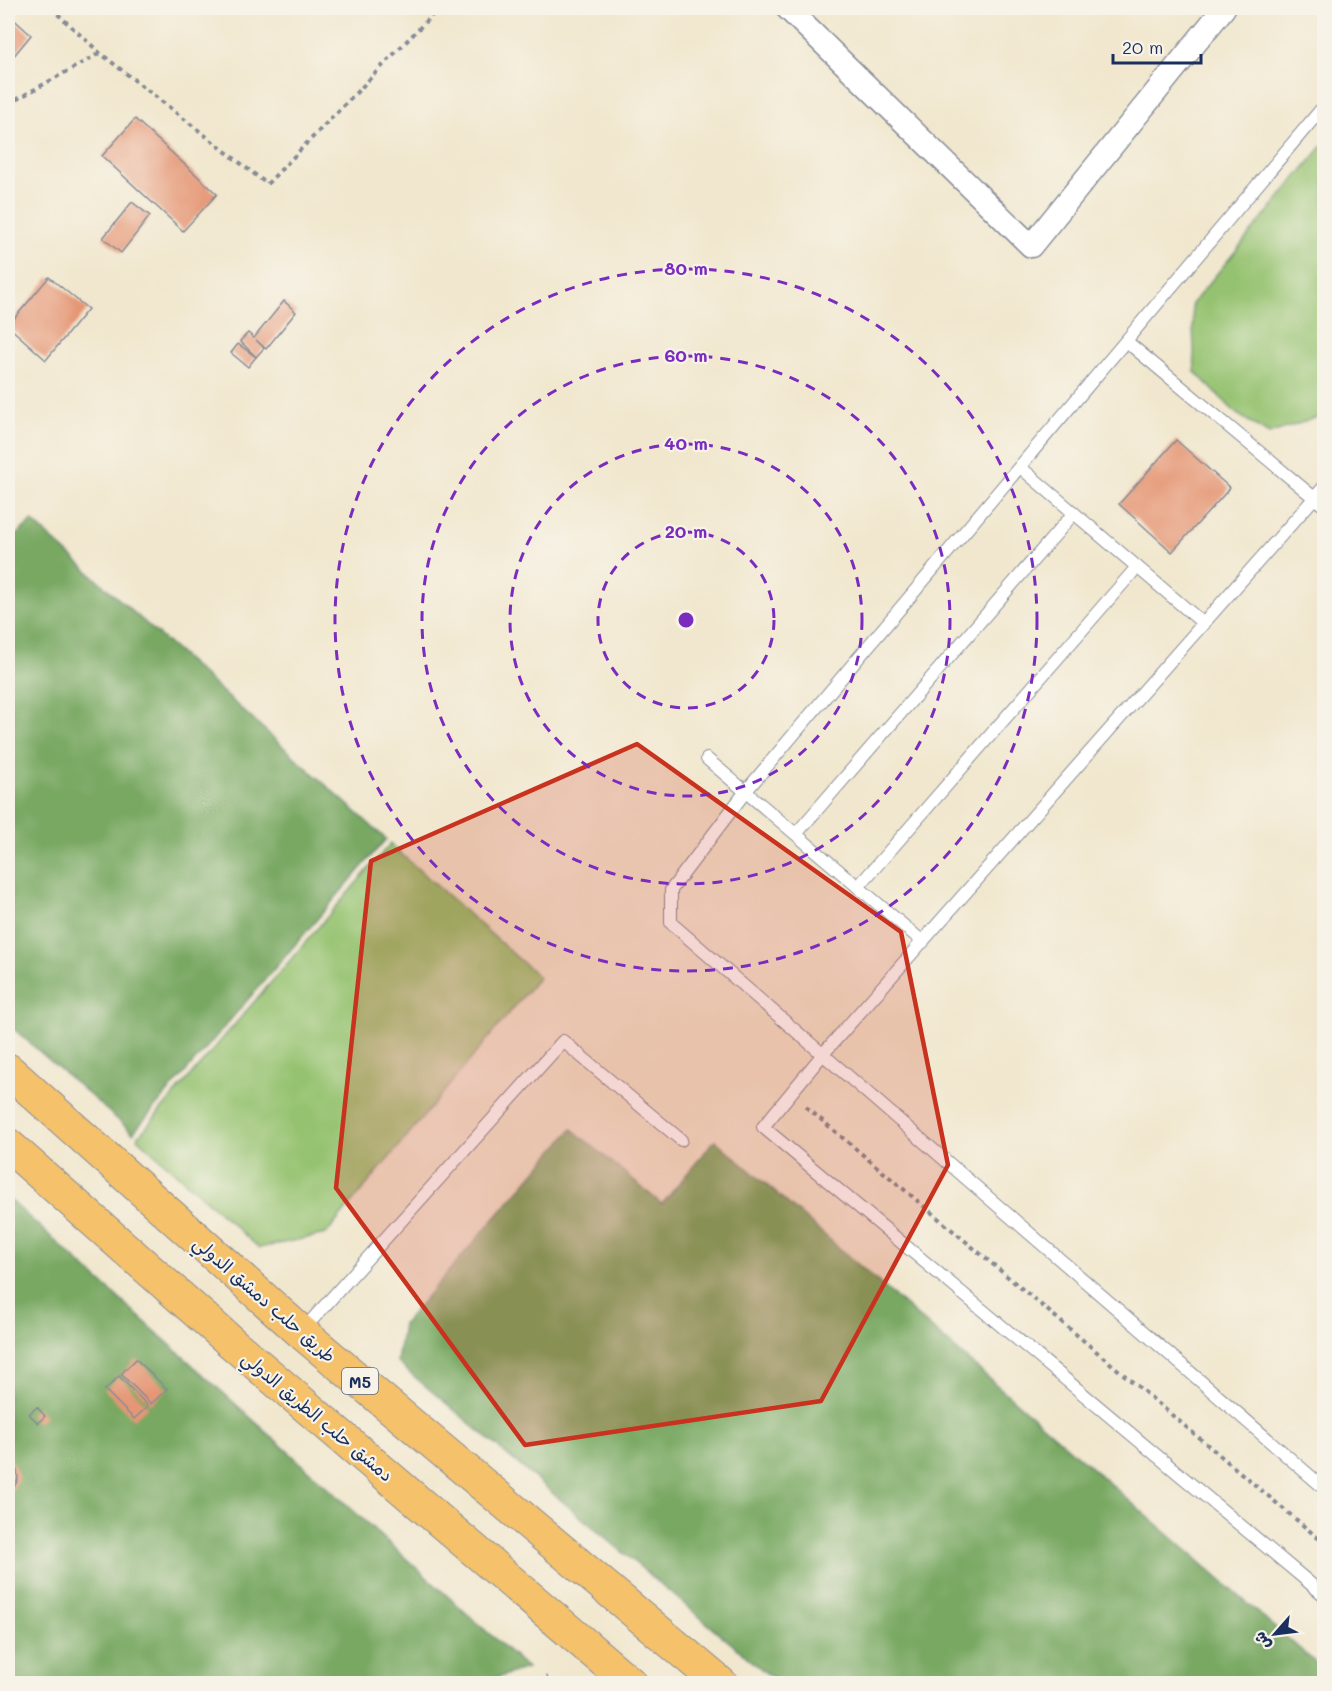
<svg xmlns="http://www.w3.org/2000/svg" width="1332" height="1691" font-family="Mali,'Playpen Sans Arabic',sans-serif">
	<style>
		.green { fill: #95c270; stroke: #587867; stroke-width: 1.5 }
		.forest { fill: #78a862; stroke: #4a6c60; stroke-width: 1.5 }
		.building { fill: #e59675 }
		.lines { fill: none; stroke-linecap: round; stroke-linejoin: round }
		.lane-casing { stroke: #868b96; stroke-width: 14 }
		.street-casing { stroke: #868b96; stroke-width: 25 }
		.highway-casing { stroke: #868b96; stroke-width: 35 }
		.path { stroke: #868b96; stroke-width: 4; stroke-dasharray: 4.5 4.5; stroke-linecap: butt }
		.lane { stroke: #fff; stroke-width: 12 }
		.street { stroke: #fff; stroke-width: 22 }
		.highway { stroke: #f5c16b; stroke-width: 33 }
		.marked { fill: #c8321e; fill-opacity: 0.2; stroke: #c8321e; stroke-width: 4.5; stroke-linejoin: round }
		.ring { fill: none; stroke: #7b2cbf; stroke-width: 3; stroke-dasharray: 10 8 }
		.labels { text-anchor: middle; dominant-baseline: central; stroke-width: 4.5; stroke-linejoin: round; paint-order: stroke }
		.shield { fill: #f7f3e8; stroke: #5d6a87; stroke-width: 1.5 }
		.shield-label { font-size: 16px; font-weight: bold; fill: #1b2f5e }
		.street-label { font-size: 18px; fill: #1b2f5e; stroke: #f7f3e8 }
		.centre { fill: #7b2cbf; stroke: #f7f3e8; stroke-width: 3 }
		.ring-label { font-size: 18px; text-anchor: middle; font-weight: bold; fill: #7b2cbf; stroke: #f7f3e8; stroke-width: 4.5; stroke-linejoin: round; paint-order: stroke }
	</style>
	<rect width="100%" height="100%" fill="#f7f3e8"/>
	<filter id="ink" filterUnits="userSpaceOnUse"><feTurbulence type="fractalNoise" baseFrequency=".0167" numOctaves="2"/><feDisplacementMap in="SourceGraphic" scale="12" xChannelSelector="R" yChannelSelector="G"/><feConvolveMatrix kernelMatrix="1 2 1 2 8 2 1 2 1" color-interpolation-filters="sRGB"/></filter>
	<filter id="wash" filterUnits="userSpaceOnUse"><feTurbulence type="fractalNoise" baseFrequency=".008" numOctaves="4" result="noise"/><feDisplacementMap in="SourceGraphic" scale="24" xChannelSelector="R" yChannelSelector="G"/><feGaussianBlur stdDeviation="1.35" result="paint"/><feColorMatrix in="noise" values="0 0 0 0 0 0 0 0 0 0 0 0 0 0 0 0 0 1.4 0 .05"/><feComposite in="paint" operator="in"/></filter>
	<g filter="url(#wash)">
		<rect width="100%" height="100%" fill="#f1e7ce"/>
		<g class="green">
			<polygon points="1324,144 1324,415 1269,434 1237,414 1195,372 1192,304"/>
			<polygon points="390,844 539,977 326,1234 259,1248 137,1138"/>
		</g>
		<g class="forest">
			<polygon points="32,521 386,839 133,1133 8,1024 8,542"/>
			<polygon points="572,1129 662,1204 715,1140 1324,1670 1324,1683 778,1683 397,1362 403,1324"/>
			<polygon points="8,1198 527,1668 478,1684 8,1683"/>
		</g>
		<g id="blocks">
			<g class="building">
				<polygon points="8,14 31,35 8,63"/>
				<polygon points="135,119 217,194 183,231 102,156"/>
				<polygon points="132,202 150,216 121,253 103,238"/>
				<polygon points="49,277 88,309 46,360 8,326"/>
				<polygon points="284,301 296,312 266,349 256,340 264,348 256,357 240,341 248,333 254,338"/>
				<polygon points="238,344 256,357 248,367 231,353"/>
				<polygon points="1176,440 1230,488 1172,552 1119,504"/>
				<polygon points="136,1359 167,1389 151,1404 121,1374"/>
				<polygon points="119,1376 148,1406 134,1419 105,1390"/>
				<polygon points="37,1407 45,1416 38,1423 29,1414"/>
				<polygon points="8,1459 13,1464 17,1471 18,1479 14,1487 8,1493"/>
			</g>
		</g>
	</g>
	<g filter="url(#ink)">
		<use href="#blocks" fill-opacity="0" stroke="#868b96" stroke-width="1.5"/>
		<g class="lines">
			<defs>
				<g id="lane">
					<polyline points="1324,106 746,791 671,890 671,923 1324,1488"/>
					<polyline points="1126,341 1324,506"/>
					<polyline points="1020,467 1204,624"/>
					<polyline points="1324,487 823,1054 763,1127 1324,1595"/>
					<polyline points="707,759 923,942"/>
					<polyline points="796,834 1074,513"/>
					<polyline points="858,887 1137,567"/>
					<polyline points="302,1331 563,1041 681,1140"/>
				</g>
				<polyline id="street" points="787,8 1031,246 1224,8"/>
				<g id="highway">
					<polyline points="8,1070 301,1332 721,1684"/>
					<polyline points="8,1145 232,1343 631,1684"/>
				</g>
			</defs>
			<use href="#lane" class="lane-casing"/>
			<use href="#street" class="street-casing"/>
			<use href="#highway" class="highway-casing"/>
			<g class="path">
				<polyline points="51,8 100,53 267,184 439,8"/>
				<polyline points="8,101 12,102 100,53"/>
				<polyline points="806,1107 1324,1543"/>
				<polyline points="530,1684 548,1677"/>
			</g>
			<use href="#lane" class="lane"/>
			<use href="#street" class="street"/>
			<use href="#highway" class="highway"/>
		</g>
	</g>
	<path class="marked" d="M637 744 901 932 948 1165 821 1401 525 1445 336 1188 371 861Z"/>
	<g class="ring">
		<circle cx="686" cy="620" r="88"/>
		<circle cx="686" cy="620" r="176"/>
		<circle cx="686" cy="620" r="264"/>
		<circle cx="686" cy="620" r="351"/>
	</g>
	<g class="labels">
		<rect class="shield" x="342" y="1368" width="36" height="26" rx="4.5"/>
		<g class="shield-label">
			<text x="360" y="1381">M5</text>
		</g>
		<g class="street-label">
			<text transform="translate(265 1299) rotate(41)">طريق حلب دمشق الدولي</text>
			<text transform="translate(318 1416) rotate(40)">دمشق حلب الطريق الدولي</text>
		</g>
	</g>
	<circle cx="686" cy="620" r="9" class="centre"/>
	<g class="ring-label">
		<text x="686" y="275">80 m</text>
		<text x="686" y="362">60 m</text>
		<text x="686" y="450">40 m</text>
		<text x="686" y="538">20 m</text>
	</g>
	<rect width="1332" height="1691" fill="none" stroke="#f7f3e8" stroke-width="30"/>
	<g transform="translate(1275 1634) rotate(242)" stroke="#f7f3e8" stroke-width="4.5" paint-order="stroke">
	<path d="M0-4.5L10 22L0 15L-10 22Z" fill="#1b2f5e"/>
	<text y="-9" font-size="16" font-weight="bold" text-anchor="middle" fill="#1b2f5e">ش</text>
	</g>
	<path d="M1113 54v9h88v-9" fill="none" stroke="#1b2f5e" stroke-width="3"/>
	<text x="1122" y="54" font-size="18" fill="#1b2f5e" stroke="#f7f3e8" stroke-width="4.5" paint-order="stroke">20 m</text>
</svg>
